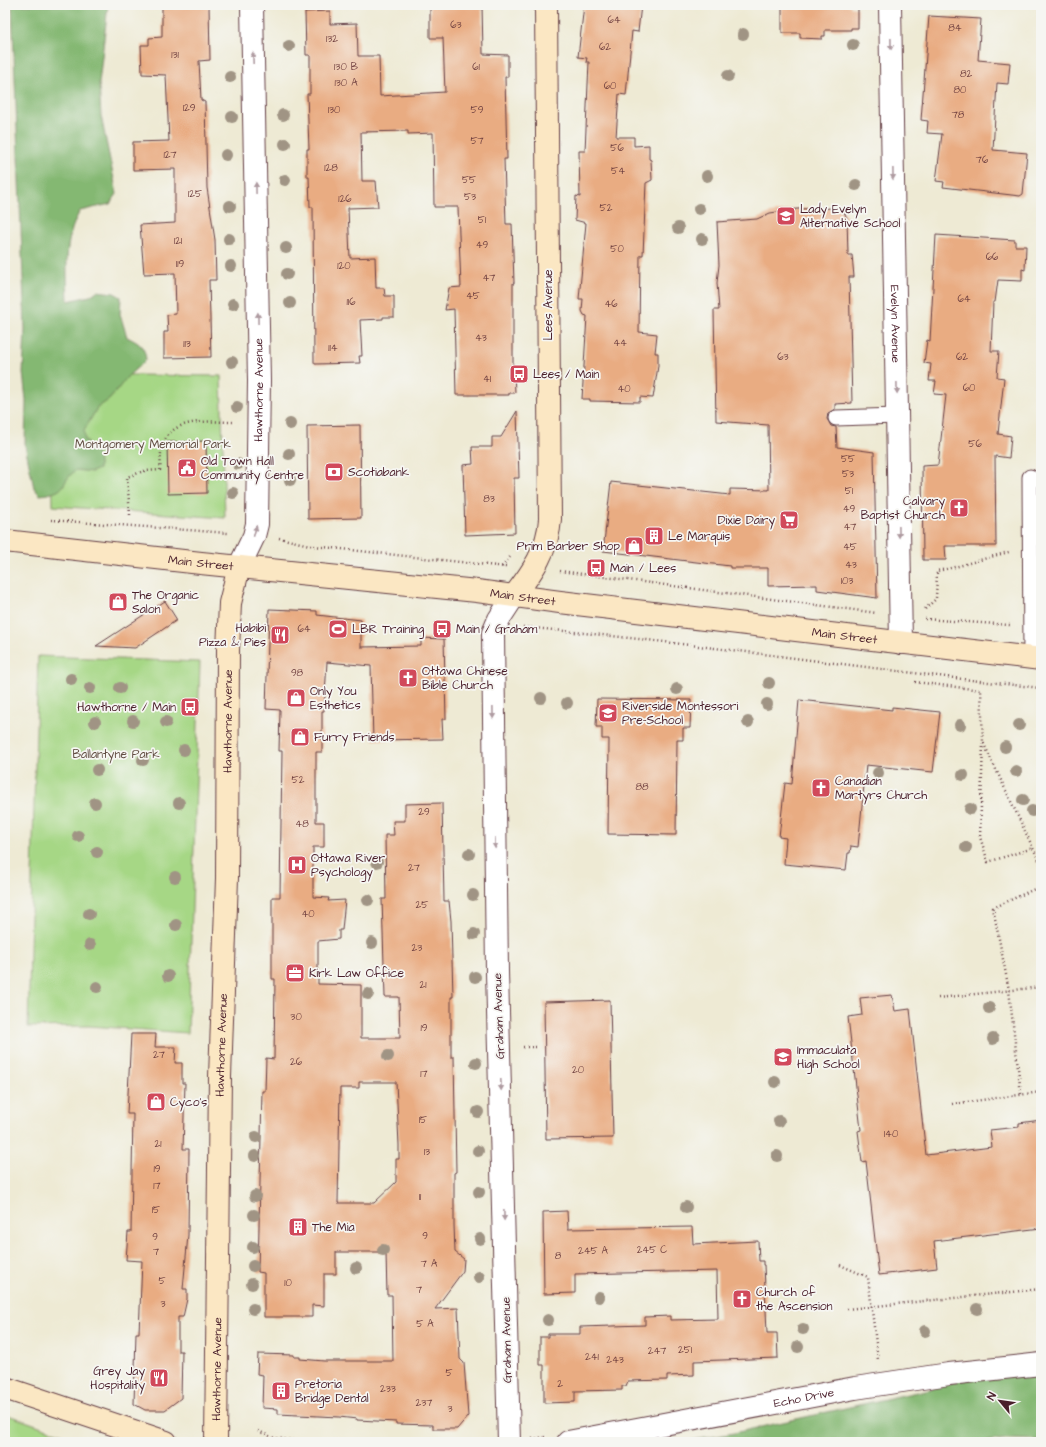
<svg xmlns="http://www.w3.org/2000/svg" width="1046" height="1447" font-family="'Architects Daughter',sans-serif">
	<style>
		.green { fill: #a6d785; stroke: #787b58 }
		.forest { fill: #84b872; stroke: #676c4e }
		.building { fill: #e9ac82; fill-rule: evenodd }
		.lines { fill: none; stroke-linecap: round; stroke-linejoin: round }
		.service-casing { stroke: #633d44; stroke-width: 17 }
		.minor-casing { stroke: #633d44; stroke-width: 24 }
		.secondary-casing { stroke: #633d44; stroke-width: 24 }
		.path { stroke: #633d44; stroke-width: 2.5; stroke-dasharray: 1 3; stroke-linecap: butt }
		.service { stroke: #fff; stroke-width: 15 }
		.minor { stroke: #fff; stroke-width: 22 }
		.secondary { stroke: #fbe7c3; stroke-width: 22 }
		.tree { fill: #a09484 }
		.oneway { fill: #ae9aa0 }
		.labels { text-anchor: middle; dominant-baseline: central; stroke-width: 3.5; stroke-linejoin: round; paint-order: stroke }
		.number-label { font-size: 10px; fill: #724241 }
		.poi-label { font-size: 12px; fill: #4a1f2b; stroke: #f6f6f2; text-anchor: start }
		.street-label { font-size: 12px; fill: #4a1f2b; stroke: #f6f6f2 }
		.park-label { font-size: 12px; fill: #614d42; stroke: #f6f6f2 }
	</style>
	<rect width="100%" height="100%" fill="#f6f6f2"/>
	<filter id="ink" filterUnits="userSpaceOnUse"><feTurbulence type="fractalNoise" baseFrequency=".025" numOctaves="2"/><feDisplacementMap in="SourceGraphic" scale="8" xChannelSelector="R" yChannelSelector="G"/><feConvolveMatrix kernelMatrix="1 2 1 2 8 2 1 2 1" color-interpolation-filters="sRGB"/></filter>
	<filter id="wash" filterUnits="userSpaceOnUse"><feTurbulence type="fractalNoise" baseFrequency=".012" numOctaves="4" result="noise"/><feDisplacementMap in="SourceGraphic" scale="16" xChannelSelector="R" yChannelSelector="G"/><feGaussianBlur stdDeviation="0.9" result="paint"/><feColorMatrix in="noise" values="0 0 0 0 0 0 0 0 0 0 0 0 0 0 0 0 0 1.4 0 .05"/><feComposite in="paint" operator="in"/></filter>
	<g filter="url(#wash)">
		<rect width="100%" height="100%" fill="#eeead4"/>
		<g class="green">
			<polygon points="50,374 221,376 225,518 53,506"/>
			<polygon points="38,656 200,662 188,1033 89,1026 28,1027"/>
			<polygon points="5,1414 85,1442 6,1442"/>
		</g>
		<g class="forest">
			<path d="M12 5H108L99 83 101 116 117 194 110 204 80 211C63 241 67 268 68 301L90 296 97 291 114 293 121 297 120 314 127 337C139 343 145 346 146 360L128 376 110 399 97 408 84 431 85 440C95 447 100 457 99 469L92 472 76 470C58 484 70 492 40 495L34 488 25 445 26 400 23 373 25 329Z"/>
			<polygon points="1041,1370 1041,1440 1006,1439 981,1442 681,1442 734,1433 930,1389 985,1373"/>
		</g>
		<g id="blocks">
			<g class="building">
				<polygon points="162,5 209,5 210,60 199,61 201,100 205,102 207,188 215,240 216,280 209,280 211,357 164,358 164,332 168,332 167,315 176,314 175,273 144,274 140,225 175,223 175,169 133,170 133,142 169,141 166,75 142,74 141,45 149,45 149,38 162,37"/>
				<polygon points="430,5 482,5 483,54 508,55 508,77 505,77 507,159 504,159 506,224 512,224 514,283 513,283 513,373 514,372 515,393 509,393 509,395 456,395 454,309 445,310 449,288 461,287 458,207 434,207 433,133 408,134 408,131 361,132 362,181 376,181 378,207 348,208 350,258 375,257 376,288 384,288 385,296 394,296 394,317 383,317 383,319 360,320 362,356 359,356 360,363 315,364 314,362 313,207 310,207 309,177 307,177 307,149 309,149 307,94 310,94 310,55 306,55 305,12 330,11 330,24 357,23 358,56 379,56 380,96 445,92 443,38 430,38"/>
				<polygon points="584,5 641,5 638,32 632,31 626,95 619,94 616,137 634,137 634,146 649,145 649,159 651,160 652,180 646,183 643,255 640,255 639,332 657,334 655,353 658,353 658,366 653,398 640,397 640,402 590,401 590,399 582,399 587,316 584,315 582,311 583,299 579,299 586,223 575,220 576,196 580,197 579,151 585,151 589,62 586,62 587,58 578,57"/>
				<polygon points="782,5 851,5 850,7 858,8 858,28 851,28 851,30 825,30 825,36 822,36 822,39 800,38 800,33 782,33"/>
				<polygon points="929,16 981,19 978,60 1010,63 1008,84 997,83 993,150 1027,153 1023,194 1020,196 943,187 944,182 936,181 942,134 927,133 928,121 921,120"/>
				<polygon points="835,208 844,212 847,218 848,255 852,255 854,277 849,277 852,403 835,404 835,409 828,413 827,419 831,426 836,427 837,447 874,452 877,598 817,590 817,585 768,586 768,568 730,568 730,566 603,551 611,482 730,495 730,489 769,490 768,425 716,421 714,310 719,310 717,283 719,265 717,222 757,219 770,213 797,209"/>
				<polygon points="936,235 1015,240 1015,246 1026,246 1025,270 1022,269 1022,281 998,280 995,302 993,302 991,351 999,351 997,377 1004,378 998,434 1011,436 1009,458 995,456 996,546 945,546 946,560 923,560 922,466 938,465 946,395 934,394 936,381 929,381 931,364 924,363 927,340 930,341"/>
				<polygon points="517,411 519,478 514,478 515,533 465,535 463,465 473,464 472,447 492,447 492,437 501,437"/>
				<polygon points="360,425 361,518 308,519 307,426"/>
				<polygon points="206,441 207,493 168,494 167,442"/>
				<polygon points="165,601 177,620 135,648 96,646"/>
				<path d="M269 609 317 611V615L361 620V647L421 646V638L444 639 446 719H442L443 739 373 740 371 666 327 662 324 711H322V752H316V822H324V847H313V897L329 898 328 901 345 900 342 930H339V939L318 941V984L361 985V1038H400L399 997H385L382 899H386L385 835H394L393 821H405V804L442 803 444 901H449L451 921 453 997H451V1057H454L456 1172 454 1173V1225L455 1252 464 1259 463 1271 435 1309 458 1308 460 1359 464 1363 468 1416 457 1429H433V1425L396 1424V1422L357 1420V1419L339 1417 278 1414V1409L262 1408 263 1375 257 1374 258 1354 294 1355V1357H300V1359L324 1361H393L392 1295H387L386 1252H336V1274H324V1306L312 1305V1317H264V1273L258 1272 262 1091H265L266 1058 274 1059 275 979H272V897H280L282 751H279L280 710 266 709ZM359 1082H396L399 1145V1159H396V1182L374 1203H338L340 1088H359Z"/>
				<polygon points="597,699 691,700 690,728 683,728 683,740 677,740 676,835 608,834 609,739 602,739 602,727 596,727"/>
				<polygon points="799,700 892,710 892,707 940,712 933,772 866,765 858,847 851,846 850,853 848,853 846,870 784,864 786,838 779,837 785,783 792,784"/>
				<polygon points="892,995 895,1011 910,1009 926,1155 992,1147 990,1130 1019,1127 1019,1123 1041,1120 1041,1228 934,1241 937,1268 879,1275 866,1161 862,1162 858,1131 861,1130 848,1017 862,1015 860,998"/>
				<polygon points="610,1000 613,1138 546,1139 544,1002"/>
				<polygon points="131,1034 156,1034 155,1047 176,1047 175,1063 182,1063 182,1083 185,1083 183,1149 189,1149 188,1235 183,1289 187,1289 187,1299 183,1317 178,1317 178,1351 182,1351 181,1398 165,1410 145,1410 134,1404 136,1333 139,1333 142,1261 126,1260 128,1232 131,1232 133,1114 127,1114"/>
				<polygon points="567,1211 568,1229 692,1227 693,1244 758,1241 759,1261 763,1261 763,1265 764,1265 767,1333 777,1333 778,1358 694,1361 694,1375 667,1376 667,1380 628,1381 626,1386 622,1386 622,1390 575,1391 575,1402 544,1403 544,1365 540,1365 540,1337 548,1337 548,1334 580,1334 580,1327 645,1325 645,1317 670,1316 670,1320 718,1319 717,1271 575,1274 575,1293 544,1294 543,1212"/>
			</g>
		</g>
	</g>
	<g filter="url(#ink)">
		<use href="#blocks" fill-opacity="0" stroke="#633d44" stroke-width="1"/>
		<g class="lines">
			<defs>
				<g id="service">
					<polyline points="836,418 897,416"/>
					<polyline points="1030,477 1031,658"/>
				</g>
				<g id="minor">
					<path id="s1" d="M890 5 901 643"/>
					<path id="s2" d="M239 567 254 536 257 524 259 381 252 5"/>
					<polyline points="509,1442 497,972 493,633 499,619 514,596"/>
					<path id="s3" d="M568 1442 855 1388 949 1374 1041 1364"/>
				</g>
				<g id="secondary">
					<path id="s4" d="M5 541 201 563 477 591 560 602 1041 659"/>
					<path d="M514 596C533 571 548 550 550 519L546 5"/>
					<polyline points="5,1388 166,1442"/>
					<path id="s5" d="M216 1442 220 1077 227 878 228 650 230 603 239 567"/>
				</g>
			</defs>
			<use href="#service" class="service-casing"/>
			<use href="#minor" class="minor-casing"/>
			<use href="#secondary" class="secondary-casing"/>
			<g class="path">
				<path d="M130 515 127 477 144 471 160 470C161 463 160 455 162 448 169 416 209 422 234 422"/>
				<polyline points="51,520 228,533"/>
				<polyline points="279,538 314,546 506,567"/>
				<polyline points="502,567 510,557"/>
				<polyline points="560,571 877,613"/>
				<path d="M925 609 936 599 937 571C962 566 985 558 1009 552"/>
				<polyline points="925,619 1010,625"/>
				<path d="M523 627C696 643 868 669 1041 688"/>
				<polyline points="915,682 981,690 983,742 1041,865"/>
				<polyline points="983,743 980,837 988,862 1033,848"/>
				<polyline points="938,998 1041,987"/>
				<polyline points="523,1047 539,1047"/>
				<polyline points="1021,1094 1009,990 993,908 1041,886"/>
				<polyline points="952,1104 1041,1092"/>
				<polyline points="840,1265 868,1277 878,1360"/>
				<polyline points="847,1309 1041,1289"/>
				<polyline points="258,1431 274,1438 310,1442"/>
				<polyline points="532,1439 545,1437"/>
			</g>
			<use href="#service" class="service"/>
			<use href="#minor" class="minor"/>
			<use href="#secondary" class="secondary"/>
		</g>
		<g class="tree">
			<circle cx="743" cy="34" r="6"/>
			<circle cx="853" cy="45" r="6"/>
			<circle cx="289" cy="46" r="6"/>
			<circle cx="728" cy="76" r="6"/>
			<circle cx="230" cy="77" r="6"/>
			<circle cx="283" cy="115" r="6"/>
			<circle cx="232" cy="117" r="6"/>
			<circle cx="285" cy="144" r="6"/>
			<circle cx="226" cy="155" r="6"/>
			<circle cx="707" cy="176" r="6"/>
			<circle cx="285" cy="180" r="6"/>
			<circle cx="856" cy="185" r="6"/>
			<circle cx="230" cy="206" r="6"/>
			<circle cx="699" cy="209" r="6"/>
			<circle cx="678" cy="228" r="6"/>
			<circle cx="229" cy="239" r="6"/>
			<circle cx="702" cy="239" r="6"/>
			<circle cx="286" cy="248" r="6"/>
			<circle cx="231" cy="266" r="6"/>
			<circle cx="287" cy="274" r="6"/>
			<circle cx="290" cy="303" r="6"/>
			<circle cx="233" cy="304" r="6"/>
			<circle cx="232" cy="362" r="6"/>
			<circle cx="237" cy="407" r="6"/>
			<circle cx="290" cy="424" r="6"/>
			<circle cx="289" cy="454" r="6"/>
			<circle cx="238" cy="464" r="6"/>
			<circle cx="290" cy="480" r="6"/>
			<circle cx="233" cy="493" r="6"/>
			<circle cx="71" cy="679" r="6"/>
			<circle cx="769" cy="683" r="6"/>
			<circle cx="90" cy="688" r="6"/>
			<circle cx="120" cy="688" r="6"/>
			<circle cx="677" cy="689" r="6"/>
			<circle cx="541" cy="698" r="6"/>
			<circle cx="567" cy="703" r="6"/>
			<circle cx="767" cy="704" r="6"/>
			<circle cx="133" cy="721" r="6"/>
			<circle cx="95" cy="722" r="6"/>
			<circle cx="166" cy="722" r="6"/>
			<circle cx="748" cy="722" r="6"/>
			<circle cx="960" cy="725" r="6"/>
			<circle cx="1019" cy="725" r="6"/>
			<circle cx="1005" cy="747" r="6"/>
			<circle cx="184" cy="750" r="6"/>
			<circle cx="143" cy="760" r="6"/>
			<circle cx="97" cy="770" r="6"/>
			<circle cx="1016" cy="771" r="6"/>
			<circle cx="878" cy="773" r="6"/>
			<circle cx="963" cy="775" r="6"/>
			<circle cx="1023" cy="800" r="6"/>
			<circle cx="95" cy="803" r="6"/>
			<circle cx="179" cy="803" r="6"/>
			<circle cx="970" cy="809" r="6"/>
			<circle cx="1032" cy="811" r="6"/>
			<circle cx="78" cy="836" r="6"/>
			<circle cx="966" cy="847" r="6"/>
			<circle cx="97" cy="852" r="6"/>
			<circle cx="469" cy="854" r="6"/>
			<circle cx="377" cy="862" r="6"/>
			<circle cx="175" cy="877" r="6"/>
			<circle cx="473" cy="895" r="6"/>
			<circle cx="368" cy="900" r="6"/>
			<circle cx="89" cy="914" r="6"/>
			<circle cx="176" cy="925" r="6"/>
			<circle cx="474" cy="934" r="6"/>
			<circle cx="372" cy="943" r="6"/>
			<circle cx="90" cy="945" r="6"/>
			<circle cx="168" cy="976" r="6"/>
			<circle cx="475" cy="977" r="6"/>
			<circle cx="97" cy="987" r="6"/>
			<circle cx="368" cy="994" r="6"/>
			<circle cx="989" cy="1008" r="6"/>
			<circle cx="993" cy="1039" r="6"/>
			<circle cx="388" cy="1056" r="6"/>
			<circle cx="476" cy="1063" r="6"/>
			<circle cx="775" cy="1082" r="6"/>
			<circle cx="478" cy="1112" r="6"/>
			<circle cx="779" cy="1121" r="6"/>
			<circle cx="256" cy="1137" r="6"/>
			<circle cx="478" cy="1151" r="6"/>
			<circle cx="255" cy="1156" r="6"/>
			<circle cx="777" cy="1156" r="6"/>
			<circle cx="479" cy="1192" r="6"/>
			<circle cx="255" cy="1196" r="6"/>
			<circle cx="686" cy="1207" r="6"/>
			<circle cx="254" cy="1215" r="6"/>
			<circle cx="480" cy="1239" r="6"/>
			<circle cx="253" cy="1247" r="6"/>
			<circle cx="383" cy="1250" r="6"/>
			<circle cx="253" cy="1266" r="6"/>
			<circle cx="356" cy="1268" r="6"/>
			<circle cx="479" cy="1277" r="6"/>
			<circle cx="252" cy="1284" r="6"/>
			<circle cx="599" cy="1297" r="6"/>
			<circle cx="253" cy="1309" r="6"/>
			<circle cx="977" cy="1309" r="6"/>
			<circle cx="548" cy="1320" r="6"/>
			<circle cx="803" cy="1329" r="6"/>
			<circle cx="925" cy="1331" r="6"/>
			<circle cx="798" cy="1347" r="6"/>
		</g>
		<defs><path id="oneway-solid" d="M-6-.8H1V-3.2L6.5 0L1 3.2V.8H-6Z"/></defs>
		<g class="oneway">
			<use href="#oneway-solid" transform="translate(891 44) rotate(89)"/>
			<use href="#oneway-solid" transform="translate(253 58) rotate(-92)"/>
			<use href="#oneway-solid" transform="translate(893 174) rotate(89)"/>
			<use href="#oneway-solid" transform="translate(256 188) rotate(-91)"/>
			<use href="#oneway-solid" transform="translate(258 318) rotate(-91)"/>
			<use href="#oneway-solid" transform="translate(897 388) rotate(89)"/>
			<use href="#oneway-solid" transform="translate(255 531) rotate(-75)"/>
			<use href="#oneway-solid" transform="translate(899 532) rotate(89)"/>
			<use href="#oneway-solid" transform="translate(493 713) rotate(89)"/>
			<use href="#oneway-solid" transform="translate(495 843) rotate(89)"/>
			<use href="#oneway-solid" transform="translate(501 1085) rotate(88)"/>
			<use href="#oneway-solid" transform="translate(504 1215) rotate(89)"/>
		</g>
	</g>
	<defs>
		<symbol id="school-square" viewBox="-11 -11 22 22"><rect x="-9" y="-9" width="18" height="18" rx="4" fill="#d1495b" stroke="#f6f6f2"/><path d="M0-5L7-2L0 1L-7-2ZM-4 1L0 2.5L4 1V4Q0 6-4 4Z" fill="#fff"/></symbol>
		<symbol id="bus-square" viewBox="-11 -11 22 22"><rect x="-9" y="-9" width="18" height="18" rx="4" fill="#d1495b" stroke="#f6f6f2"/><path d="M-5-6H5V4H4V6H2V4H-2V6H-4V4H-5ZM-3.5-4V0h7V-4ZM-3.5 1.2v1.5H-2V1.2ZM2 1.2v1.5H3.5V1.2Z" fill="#fff"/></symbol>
		<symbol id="civic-square" viewBox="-11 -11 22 22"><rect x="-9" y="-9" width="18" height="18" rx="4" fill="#d1495b" stroke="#f6f6f2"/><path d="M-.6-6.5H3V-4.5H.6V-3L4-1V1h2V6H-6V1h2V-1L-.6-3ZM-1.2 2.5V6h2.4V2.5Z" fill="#fff"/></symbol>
		<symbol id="bank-square" viewBox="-11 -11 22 22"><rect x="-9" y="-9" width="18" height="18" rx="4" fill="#d1495b" stroke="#f6f6f2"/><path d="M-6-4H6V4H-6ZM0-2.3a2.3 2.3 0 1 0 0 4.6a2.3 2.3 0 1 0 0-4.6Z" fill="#fff"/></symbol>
		<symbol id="church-square" viewBox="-11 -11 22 22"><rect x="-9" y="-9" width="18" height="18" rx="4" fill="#d1495b" stroke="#f6f6f2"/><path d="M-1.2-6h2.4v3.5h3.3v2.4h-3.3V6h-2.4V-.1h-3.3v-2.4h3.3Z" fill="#fff"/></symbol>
		<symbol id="supermarket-square" viewBox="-11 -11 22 22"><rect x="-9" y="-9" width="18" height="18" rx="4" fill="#d1495b" stroke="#f6f6f2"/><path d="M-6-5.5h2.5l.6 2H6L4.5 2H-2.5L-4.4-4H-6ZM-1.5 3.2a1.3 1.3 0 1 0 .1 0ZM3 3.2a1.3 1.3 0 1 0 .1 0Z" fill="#fff"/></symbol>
		<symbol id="building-square" viewBox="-11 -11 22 22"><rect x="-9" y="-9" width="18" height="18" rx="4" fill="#d1495b" stroke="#f6f6f2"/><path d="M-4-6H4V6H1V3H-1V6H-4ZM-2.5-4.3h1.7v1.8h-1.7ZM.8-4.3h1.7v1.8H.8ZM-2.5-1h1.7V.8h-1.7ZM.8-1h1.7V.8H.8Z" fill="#fff"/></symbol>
		<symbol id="shop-square" viewBox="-11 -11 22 22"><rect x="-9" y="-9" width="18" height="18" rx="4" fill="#d1495b" stroke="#f6f6f2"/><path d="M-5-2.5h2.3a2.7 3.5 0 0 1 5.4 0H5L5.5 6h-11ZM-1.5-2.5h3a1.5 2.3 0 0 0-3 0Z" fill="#fff"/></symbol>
		<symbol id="stadium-square" viewBox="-11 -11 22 22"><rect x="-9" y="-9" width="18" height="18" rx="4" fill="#d1495b" stroke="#f6f6f2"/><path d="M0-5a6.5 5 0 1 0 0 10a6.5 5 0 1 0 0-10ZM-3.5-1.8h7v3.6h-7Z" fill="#fff"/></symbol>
		<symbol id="restaurant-square" viewBox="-11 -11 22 22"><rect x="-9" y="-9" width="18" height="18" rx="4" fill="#d1495b" stroke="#f6f6f2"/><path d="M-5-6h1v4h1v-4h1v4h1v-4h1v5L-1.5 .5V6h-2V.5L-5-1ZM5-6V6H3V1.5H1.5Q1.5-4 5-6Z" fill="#fff"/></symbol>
		<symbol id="hospital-square" viewBox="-11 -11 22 22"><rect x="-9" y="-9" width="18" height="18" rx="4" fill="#d1495b" stroke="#f6f6f2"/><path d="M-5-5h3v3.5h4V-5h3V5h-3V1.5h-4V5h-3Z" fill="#fff"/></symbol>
		<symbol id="office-square" viewBox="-11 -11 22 22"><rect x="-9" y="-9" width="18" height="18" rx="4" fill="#d1495b" stroke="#f6f6f2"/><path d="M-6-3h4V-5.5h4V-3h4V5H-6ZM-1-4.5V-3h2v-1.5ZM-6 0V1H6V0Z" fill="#fff"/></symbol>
	</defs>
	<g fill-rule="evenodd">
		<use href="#school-square" x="775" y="205" width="22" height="22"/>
		<use href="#bus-square" x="508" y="363" width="22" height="22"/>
		<use href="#civic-square" x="176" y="457" width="22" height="22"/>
		<use href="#bank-square" x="323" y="461" width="22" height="22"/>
		<use href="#church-square" x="948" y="497" width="22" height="22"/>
		<use href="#supermarket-square" x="778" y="509" width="22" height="22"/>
		<use href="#building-square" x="643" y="525" width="22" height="22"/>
		<use href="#shop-square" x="623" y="535" width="22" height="22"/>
		<use href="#bus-square" x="585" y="557" width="22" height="22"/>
		<use href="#shop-square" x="107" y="591" width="22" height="22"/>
		<use href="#stadium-square" x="327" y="618" width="22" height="22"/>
		<use href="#bus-square" x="431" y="618" width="22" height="22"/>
		<use href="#restaurant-square" x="269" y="624" width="22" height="22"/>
		<use href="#church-square" x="397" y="667" width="22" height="22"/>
		<use href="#shop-square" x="285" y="687" width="22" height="22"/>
		<use href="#bus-square" x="179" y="696" width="22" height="22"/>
		<use href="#school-square" x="597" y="702" width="22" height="22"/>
		<use href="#shop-square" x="289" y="726" width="22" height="22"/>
		<use href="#church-square" x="810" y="777" width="22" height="22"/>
		<use href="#hospital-square" x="286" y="854" width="22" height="22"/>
		<use href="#office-square" x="284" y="962" width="22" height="22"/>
		<use href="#school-square" x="772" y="1046" width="22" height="22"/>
		<use href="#shop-square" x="145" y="1091" width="22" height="22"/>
		<use href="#building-square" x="287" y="1216" width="22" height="22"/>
		<use href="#church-square" x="731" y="1288" width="22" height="22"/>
		<use href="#restaurant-square" x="148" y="1367" width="22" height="22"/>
		<use href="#building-square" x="270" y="1380" width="22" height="22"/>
	</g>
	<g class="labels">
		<g class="number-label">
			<text x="614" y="20">64</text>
			<text x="456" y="25">63</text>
			<text x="955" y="28">84</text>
			<text x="332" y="39">132</text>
			<text x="605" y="47">62</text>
			<text x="175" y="55">131</text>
			<text x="346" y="67">130 B</text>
			<text x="476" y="67">61</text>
			<text x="966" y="74">82</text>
			<text x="346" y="83">130 A</text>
			<text x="610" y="86">60</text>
			<text x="960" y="90">80</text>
			<text x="189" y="108">129</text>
			<text x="334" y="110">130</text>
			<text x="477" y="110">59</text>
			<text x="958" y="115">78</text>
			<text x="477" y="141">57</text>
			<text x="617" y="148">56</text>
			<text x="170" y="155">127</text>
			<text x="982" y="160">76</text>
			<text x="331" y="168">128</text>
			<text x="618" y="171">54</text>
			<text x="469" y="180">55</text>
			<text x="195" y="194">125</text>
			<text x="470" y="197">53</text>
			<text x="345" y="199">126</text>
			<text x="606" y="208">52</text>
			<text x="482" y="220">51</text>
			<text x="178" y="241">121</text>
			<text x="482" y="245">49</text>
			<text x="617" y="249">50</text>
			<text x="992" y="257">66</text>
			<text x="180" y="264">119</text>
			<text x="344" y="266">120</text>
			<text x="489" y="278">47</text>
			<text x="473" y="296">45</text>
			<text x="964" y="299">64</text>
			<text x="351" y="302">116</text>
			<text x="611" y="304">46</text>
			<text x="481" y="338">43</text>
			<text x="620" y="343">44</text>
			<text x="187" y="344">113</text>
			<text x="333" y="348">114</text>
			<text x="783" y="357">63</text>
			<text x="962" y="357">62</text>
			<text x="487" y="379">41</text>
			<text x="969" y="388">60</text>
			<text x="624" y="389">40</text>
			<text x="975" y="444">56</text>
			<text x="848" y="459">55</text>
			<text x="848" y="474">53</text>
			<text x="849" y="491">51</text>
			<text x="489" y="499">83</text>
			<text x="849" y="509">49</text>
			<text x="850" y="527">47</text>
			<text x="850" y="547">45</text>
			<text x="851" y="565">43</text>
			<text x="847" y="581">103</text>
			<text x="304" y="629">64</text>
			<text x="297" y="673">98</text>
			<text x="298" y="780">52</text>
			<text x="642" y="787">88</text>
			<text x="424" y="812">29</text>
			<text x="302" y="824">48</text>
			<text x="414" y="868">27</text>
			<text x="422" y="905">25</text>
			<text x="308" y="914">40</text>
			<text x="417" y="948">23</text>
			<text x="423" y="985">21</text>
			<text x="296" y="1017">30</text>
			<text x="424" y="1028">19</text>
			<text x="159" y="1055">27</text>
			<text x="296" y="1062">26</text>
			<text x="578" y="1070">20</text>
			<text x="424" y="1074">17</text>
			<text x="423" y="1120">15</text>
			<text x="891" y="1134">140</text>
			<text x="158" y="1144">21</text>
			<text x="427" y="1152">13</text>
			<text x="157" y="1169">19</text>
			<text x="157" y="1186">17</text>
			<text x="420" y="1197">11</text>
			<text x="156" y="1210">15</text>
			<text x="425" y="1236">9</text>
			<text x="155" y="1237">9</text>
			<text x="652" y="1250">245 C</text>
			<text x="593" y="1251">245 A</text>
			<text x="156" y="1252">7</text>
			<text x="558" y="1256">8</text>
			<text x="429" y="1264">7 A</text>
			<text x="162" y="1281">5</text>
			<text x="288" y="1283">10</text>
			<text x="419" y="1290">7</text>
			<text x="163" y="1304">3</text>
			<text x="425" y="1324">5 A</text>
			<text x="685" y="1350">251</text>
			<text x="657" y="1351">247</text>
			<text x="592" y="1357">241</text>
			<text x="615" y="1360">243</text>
			<text x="449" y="1373">5</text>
			<text x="560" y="1384">2</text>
			<text x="388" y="1389">233</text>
			<text x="424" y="1403">237</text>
			<text x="450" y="1409">3</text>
		</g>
		<g class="poi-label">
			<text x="800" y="209">Lady Evelyn<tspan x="800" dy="14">Alternative School</tspan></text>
			<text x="533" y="374">Lees / Main</text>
			<text x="201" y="461">Old Town Hall<tspan x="201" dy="14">Community Centre</tspan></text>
			<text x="348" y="472">Scotiabank</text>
			<text x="945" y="501" text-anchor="end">Calvary<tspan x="945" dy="14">Baptist Church</tspan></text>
			<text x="775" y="520" text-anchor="end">Dixie Dairy</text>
			<text x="668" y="536">Le Marquis</text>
			<text x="620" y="546" text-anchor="end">Prim Barber Shop</text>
			<text x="610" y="568">Main / Lees</text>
			<text x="132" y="595">The Organic<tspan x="132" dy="14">Salon</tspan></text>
			<text x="266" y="628" text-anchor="end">Habibi<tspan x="266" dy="14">Pizza &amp; Pies</tspan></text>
			<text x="352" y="629">LBR Training</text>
			<text x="456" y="629">Main / Graham</text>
			<text x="422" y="671">Ottawa Chinese<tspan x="422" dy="14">Bible Church</tspan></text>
			<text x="310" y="691">Only You<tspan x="310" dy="14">Esthetics</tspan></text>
			<text x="622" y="706">Riverside Montessori<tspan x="622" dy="14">Pre-School</tspan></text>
			<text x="176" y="707" text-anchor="end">Hawthorne / Main</text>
			<text x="314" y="737">Furry Friends</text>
			<text x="835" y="781">Canadian<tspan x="835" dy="14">Martyrs Church</tspan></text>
			<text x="311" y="858">Ottawa River<tspan x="311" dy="14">Psychology</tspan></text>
			<text x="309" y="973">Kirk Law Office</text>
			<text x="797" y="1050">Immaculata<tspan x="797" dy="14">High School</tspan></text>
			<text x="170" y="1102">Cyco’s</text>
			<text x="312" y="1227">The Mia</text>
			<text x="756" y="1292">Church of<tspan x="756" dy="14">the Ascension</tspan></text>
			<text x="145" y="1371" text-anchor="end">Grey Jay<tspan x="145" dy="14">Hospitality</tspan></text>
			<text x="295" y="1384">Pretoria<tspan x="295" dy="14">Bridge Dental</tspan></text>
		</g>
		<g class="street-label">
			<text transform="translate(548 305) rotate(-90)">Lees Avenue</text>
			<text stroke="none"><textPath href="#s1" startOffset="319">Evelyn Avenue</textPath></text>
			<text stroke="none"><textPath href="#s2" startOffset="181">Hawthorne Avenue</textPath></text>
			<text stroke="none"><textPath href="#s4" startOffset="197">Main Street</textPath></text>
			<text stroke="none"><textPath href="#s4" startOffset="521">Main Street</textPath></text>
			<text stroke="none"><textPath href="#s4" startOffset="845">Main Street</textPath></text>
			<text stroke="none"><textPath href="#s5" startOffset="721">Hawthorne Avenue</textPath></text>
			<text transform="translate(499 1016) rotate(-92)">Graham Avenue</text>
			<text stroke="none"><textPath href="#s5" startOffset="397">Hawthorne Avenue</textPath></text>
			<text transform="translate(507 1340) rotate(-91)">Graham Avenue</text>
			<text stroke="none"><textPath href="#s5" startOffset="73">Hawthorne Avenue</textPath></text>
			<text stroke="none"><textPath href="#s3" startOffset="240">Echo Drive</textPath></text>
		</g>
		<g class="park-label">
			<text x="153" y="444">Montgomery Memorial Park</text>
			<text x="116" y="754">Ballantyne Park</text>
		</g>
	</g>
	<rect width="1046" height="1447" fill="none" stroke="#f6f6f2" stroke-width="20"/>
	<g transform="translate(1000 1401) rotate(299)" stroke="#f6f6f2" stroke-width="3" paint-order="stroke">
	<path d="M0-3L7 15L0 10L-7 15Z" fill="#4a1f2b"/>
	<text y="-6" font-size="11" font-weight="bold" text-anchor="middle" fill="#4a1f2b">N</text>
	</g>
</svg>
